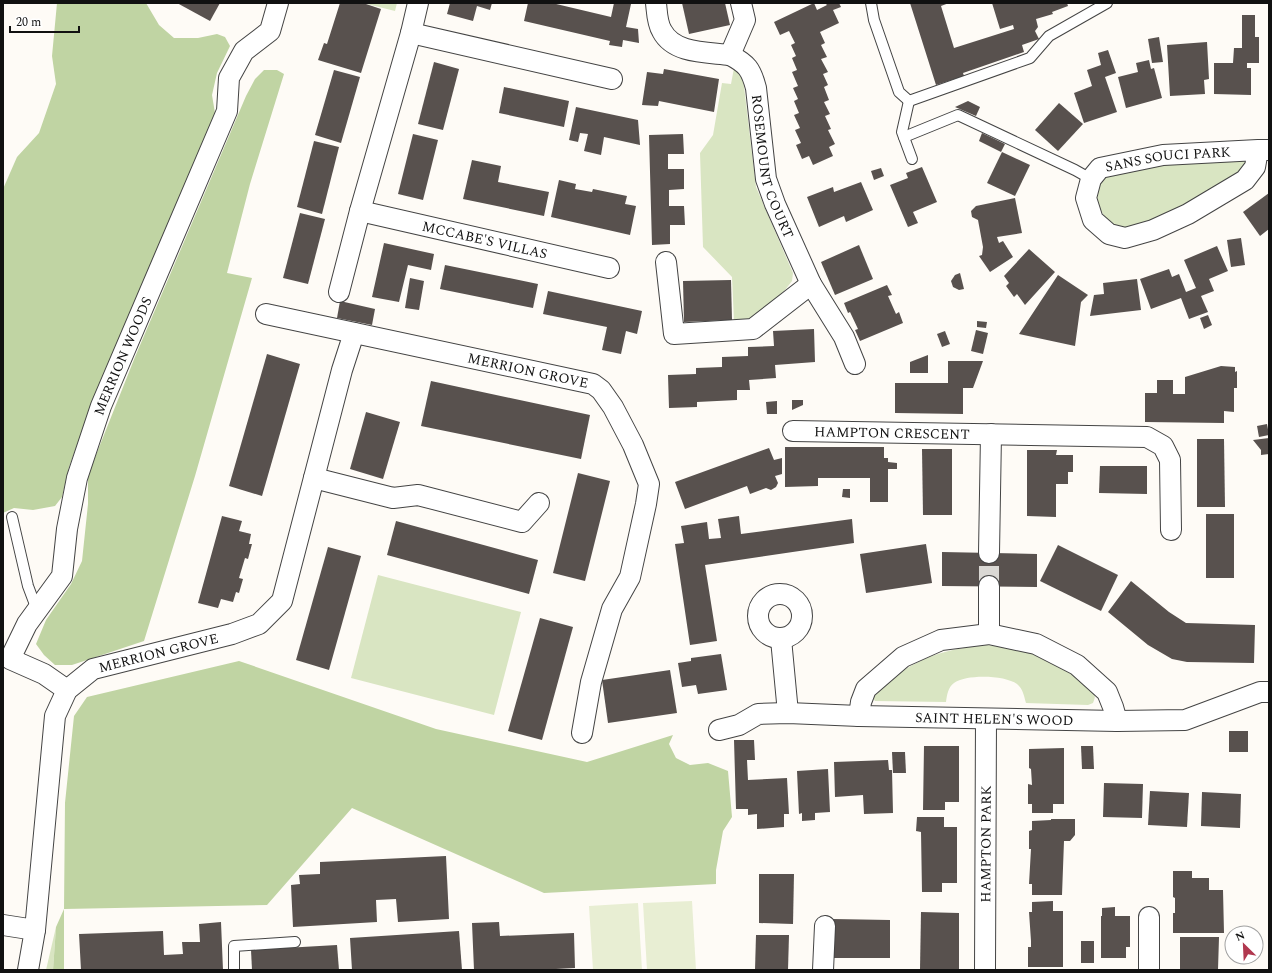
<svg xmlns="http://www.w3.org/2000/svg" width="1272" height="973" font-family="Spectral,serif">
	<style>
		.green { fill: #d9e5c2 }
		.forest { fill: #c0d4a3 }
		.pitch { fill: #e8eed3 }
		.building { fill: #58514e }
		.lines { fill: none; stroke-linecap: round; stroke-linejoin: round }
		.minor-tunnel { stroke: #dad8d4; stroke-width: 20; stroke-dasharray: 20 10; stroke-linecap: butt }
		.service-casing { stroke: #444; stroke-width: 12 }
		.minor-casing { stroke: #444; stroke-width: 22 }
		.service { stroke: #fff; stroke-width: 10 }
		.minor { stroke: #fff; stroke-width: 20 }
		.labels { text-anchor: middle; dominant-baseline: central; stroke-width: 4; stroke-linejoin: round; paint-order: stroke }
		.street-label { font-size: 14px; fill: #111; stroke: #fff }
	</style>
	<rect width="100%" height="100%" fill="#fefbf6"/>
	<g class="green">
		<polygon points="363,3 397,3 395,11"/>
		<polygon points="734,68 743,78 756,187 793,273 792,281 785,290 755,318 745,321 734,322 732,277 703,247 700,153 713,135 722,83 731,84"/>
		<path d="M1244 157 1246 166C1219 189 1186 205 1155 219 1145 223 1134 230 1123 229 1103 227 1086 188 1106 177 1125 166 1150 166 1171 164 1195 162 1219 159 1244 157Z"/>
		<polygon points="378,575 521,612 494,715 351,678"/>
		<path d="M987 645C1004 647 1021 649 1036 654 1049 658 1089 683 1094 694 1096 697 1094 700 1093 703L1088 705 1026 703C1024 696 1023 689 1017 684 1005 675 966 674 954 683 948 687 947 695 946 702L875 701 873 698C877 689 887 682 895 676 927 654 949 649 987 645Z"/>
		<polygon points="56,927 53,970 46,970"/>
	</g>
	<g class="forest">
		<polygon points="57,3 146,3 159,25 174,38 198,38 217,34 225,37 230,46 217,73 212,95 216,119 95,395 69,467 62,497 55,506 33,510 14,508 3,513 3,189 17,157 39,133 56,84 52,56"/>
		<polygon points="264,70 277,70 284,74 250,184 227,273 252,278 195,476 144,641 72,665 55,665 44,655 36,644 46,620 71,584 82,561 88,504 88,475 135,357 246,96 255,79"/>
		<polygon points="239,661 436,729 587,762 673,735 669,744 676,758 690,765 708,763 728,771 732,817 723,831 716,870 716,884 544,893 352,808 267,905 64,909 64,970 53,970 56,927 64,909 65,803 74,716 87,697"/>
	</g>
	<g class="pitch">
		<polygon points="692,901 696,970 647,970 643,903"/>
		<polygon points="638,903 642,970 593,970 589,906"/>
	</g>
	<g class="building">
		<polygon points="177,3 220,3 210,21"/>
		<polygon points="340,3 363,3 381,9 361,73 318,60 324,43 327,44"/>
		<polygon points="450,3 492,3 490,10 477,6 473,21 447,14"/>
		<polygon points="528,3 552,3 611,17 614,3 631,4 626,27 638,29 639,43 623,40 622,47 609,45 610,41 524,21"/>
		<polygon points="682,3 725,3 730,25 689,34"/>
		<polygon points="814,3 817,10 827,5 826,4 827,3 839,3 841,7 833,10 839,23 820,32 825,43 821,45 827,57 821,59 828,72 823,74 828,85 824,87 829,100 824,102 830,114 825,116 831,129 828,130 835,144 829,147 833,156 813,165 809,156 802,159 796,145 801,143 795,130 800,128 794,115 799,113 794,101 798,99 793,88 798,86 792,72 797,70 792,58 796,56 791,45 795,43 789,31 780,35 774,22"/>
		<polygon points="910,3 949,3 941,6 954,48 1014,29 1013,25 1000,29 992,3 1067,3 1068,6 1052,12 1053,14 1036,19 1038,27 1035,31 1039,39 1022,45 1024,52 963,73 964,76 936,85"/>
		<polygon points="1242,15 1255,15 1255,37 1259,37 1259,63 1247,63 1247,68 1251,68 1251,95 1214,94 1214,63 1233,63 1234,48 1242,48"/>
		<polygon points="1159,37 1163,62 1152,63 1148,39"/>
		<polygon points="1207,42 1209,79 1204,80 1205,94 1170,96 1167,45"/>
		<polygon points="1108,50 1116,73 1105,77 1117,112 1084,123 1074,93 1092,86 1087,70 1101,65 1098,53"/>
		<polygon points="1149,60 1151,69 1154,68 1162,98 1126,108 1118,77 1138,72 1136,63"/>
		<polygon points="434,62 459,69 443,130 418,124"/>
		<polygon points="664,69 719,79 714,112 659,101 658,106 642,105 647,72 663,74"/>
		<polygon points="334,70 360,77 341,143 315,135"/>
		<polygon points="504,87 569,101 564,127 499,113"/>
		<polygon points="968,101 980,107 976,116 955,107"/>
		<polygon points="1059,103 1083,124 1058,151 1035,130"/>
		<polygon points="576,107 638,120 640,145 604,137 601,155 584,151 588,134 580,133 578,142 569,140"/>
		<polygon points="982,133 1005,144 1001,152 979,141"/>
		<polygon points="413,134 438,140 423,200 398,194"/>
		<polygon points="683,134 684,154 668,154 668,169 684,169 684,189 669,190 669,206 684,206 685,225 670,225 670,244 652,245 649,135"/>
		<polygon points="314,141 339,147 322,214 297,207"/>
		<polygon points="1002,152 1030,165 1015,196 987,183"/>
		<polygon points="472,160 501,166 498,182 549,192 544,216 463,199"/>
		<polygon points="922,167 937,202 913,212 918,223 908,227 890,185 908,178 906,173"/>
		<polygon points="881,168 884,176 874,180 871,171"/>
		<polygon points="559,180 576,184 575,189 592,192 593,189 627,196 625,204 636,206 630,235 551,217"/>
		<polygon points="861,182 873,210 846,222 844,216 819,227 807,197 833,187 834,192"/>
		<polygon points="1269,193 1269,229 1260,236 1243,212"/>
		<polygon points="1015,198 1022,233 997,237 999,243 1003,241 1013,257 990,272 979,256 982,255 983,247 978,220 972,217 971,211 976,206"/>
		<polygon points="300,213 325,219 308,284 283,278"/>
		<polygon points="1241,238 1245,265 1231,267 1227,240"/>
		<polygon points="384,243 434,254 431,270 408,265 399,302 372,297"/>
		<polygon points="859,245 873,279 835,295 821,262"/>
		<polygon points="1217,246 1228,271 1209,279 1214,291 1201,296 1208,312 1189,319 1181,298 1151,309 1140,279 1169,269 1172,277 1179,274 1186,292 1196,288 1184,260"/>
		<polygon points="1029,249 1055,272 1025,305 1017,294 1014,297 1006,286 1009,283 1004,276"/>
		<polygon points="445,265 538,284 533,308 440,289"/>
		<polygon points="960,273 964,289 959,290 953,287 951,281 955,275"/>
		<polygon points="1058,275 1088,295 1081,302 1075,346 1019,334"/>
		<polygon points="410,278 424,281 419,310 405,308"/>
		<polygon points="1137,279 1141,310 1090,316 1094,295 1104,294 1103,283"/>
		<polygon points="731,280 732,320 684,322 683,281"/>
		<polygon points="887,285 892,295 888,296 896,314 899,312 903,323 860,341 855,330 858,329 850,312 848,313 844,303"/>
		<polygon points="548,291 642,311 637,334 626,331 621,354 602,350 607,327 543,314"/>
		<polygon points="340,301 375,309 372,325 337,318"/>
		<polygon points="1208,315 1212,325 1204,329 1200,318"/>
		<polygon points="977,321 987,322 986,328 977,327"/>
		<polygon points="814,329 815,362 775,365 776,378 749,380 750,390 737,390 737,400 697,402 697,407 669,408 668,375 696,374 696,368 722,367 722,357 748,356 748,347 774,346 773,331"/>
		<polygon points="976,330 988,333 983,354 971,351"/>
		<polygon points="945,331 950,344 942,347 937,334"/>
		<polygon points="267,354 300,364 262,496 229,486"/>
		<polygon points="928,355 928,373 910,373 910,362"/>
		<polygon points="948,361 983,361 973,388 963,388 963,414 895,413 895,383 948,383"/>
		<polygon points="1221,366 1235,367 1235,372 1237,371 1237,388 1234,388 1234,412 1224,411 1224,423 1145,422 1145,393 1157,393 1157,380 1173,380 1173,394 1185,394 1185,377"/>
		<polygon points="431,381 590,415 581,459 421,426"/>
		<polygon points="792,400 803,400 803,405 792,410"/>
		<polygon points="777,401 777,414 767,414 766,402"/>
		<polygon points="366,412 400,422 383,479 350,469"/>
		<polygon points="1267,424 1269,435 1259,437 1257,426"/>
		<polygon points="1269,438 1269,454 1261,455 1261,450 1253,440"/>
		<polygon points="1197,439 1224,439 1225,507 1197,507"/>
		<polygon points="785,447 884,447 884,458 888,458 888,462 897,463 897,469 888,469 888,502 870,502 870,478 818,478 818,486 785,487"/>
		<polygon points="769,448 774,460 782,458 782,474 775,476 778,483 776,487 771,490 766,488 750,494 747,486 685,509 675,482"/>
		<polygon points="922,449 952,449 952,515 923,515"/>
		<polygon points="1027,450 1057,450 1056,455 1073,455 1073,472 1068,472 1068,484 1056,484 1056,517 1027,516"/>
		<polygon points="1100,466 1147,466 1147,494 1099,493"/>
		<polygon points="578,473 610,481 585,581 553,573"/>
		<polygon points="843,489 850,489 850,498 842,497"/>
		<rect x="1206" y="514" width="28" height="64"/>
		<polygon points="222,516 242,521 239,531 251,534 249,544 252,544 248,559 245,558 239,578 243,579 239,593 236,592 233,602 221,599 218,608 198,603"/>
		<polygon points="739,516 741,534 852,519 854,543 705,565 717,641 690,645 675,544 684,543 681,526 707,522 709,539 721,538 718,519"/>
		<polygon points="396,521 538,560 529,594 387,555"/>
		<polygon points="926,544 932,583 866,593 860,554"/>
		<polygon points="1058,545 1118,575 1101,611 1040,581"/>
		<polygon points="328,547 361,556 329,670 296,660"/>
		<polygon points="942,552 1037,554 1037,587 942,586"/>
		<polygon points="1131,581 1169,612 1186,623 1255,625 1254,663 1187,662 1172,659 1148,645 1108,612"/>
		<polygon points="540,618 573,627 542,740 508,731"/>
		<polygon points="721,654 727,690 698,694 696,685 682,687 678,663 691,661 691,658"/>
		<polygon points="670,670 677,713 608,723 602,680"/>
		<rect x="1229" y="731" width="19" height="21"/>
		<polygon points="734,740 754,740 755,760 747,760 748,780 787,778 789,814 784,814 784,827 757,829 757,814 748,815 748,809 736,809"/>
		<polygon points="924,746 959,746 959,802 945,802 945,810 923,810"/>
		<polygon points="1081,746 1093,746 1094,769 1082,769"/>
		<polygon points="1064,748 1064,804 1053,804 1053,813 1032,813 1032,804 1028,804 1028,784 1032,785 1031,769 1029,768 1029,749"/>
		<polygon points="892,752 905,752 906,773 893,773"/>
		<polygon points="888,760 889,770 892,770 893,813 864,814 863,795 835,797 834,762"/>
		<polygon points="828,769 830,812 815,813 815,820 802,821 802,813 799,814 797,771"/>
		<polygon points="1104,783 1143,784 1142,818 1103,817"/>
		<polygon points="1150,791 1189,793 1187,827 1148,825"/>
		<polygon points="1202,792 1241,794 1240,828 1201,826"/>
		<polygon points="917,817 944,817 944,827 957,827 957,883 942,883 942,892 922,892 921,832 916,831"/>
		<polygon points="1051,819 1075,819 1075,835 1070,841 1064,841 1062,895 1032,895 1032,884 1029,884 1031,849 1029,849 1029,831 1032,830 1032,821 1051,820"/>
		<polygon points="446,856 449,919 398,922 396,899 376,900 377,922 293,927 291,885 300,884 299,875 320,874 320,862"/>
		<polygon points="1173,871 1192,871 1192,878 1209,878 1209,890 1223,890 1224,933 1173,933 1173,913 1175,913 1175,898 1173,897"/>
		<polygon points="759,874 794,874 793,924 759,923"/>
		<polygon points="1053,901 1053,911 1063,911 1063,967 1028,967 1028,947 1031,947 1031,941 1029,912 1032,912 1032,902"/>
		<polygon points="1115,907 1115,916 1130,916 1130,947 1126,947 1126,958 1101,958 1101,916 1102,916 1102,908"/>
		<polygon points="921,912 959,913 959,969 920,969"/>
		<polygon points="833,919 890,920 890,958 833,958"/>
		<polygon points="221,922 223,970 81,970 79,934 163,931 164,955 183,954 182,942 200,942 199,924"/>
		<polygon points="499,922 500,936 574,933 575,968 556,969 556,970 474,970 472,923"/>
		<polygon points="459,931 462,970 352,970 350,938"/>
		<polygon points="756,935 789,935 788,970 755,970"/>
		<polygon points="1180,937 1219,937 1218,970 1180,970"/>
		<rect x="1081" y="941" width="13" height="22"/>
		<polygon points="337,945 339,970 252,970 251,950"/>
	</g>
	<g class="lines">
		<polyline class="minor-tunnel" points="989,586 989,553"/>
		<defs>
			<g id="service">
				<polyline points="871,3 874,20 899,92 909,101 1030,58 1049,36 1107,3"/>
				<polyline points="909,101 902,132 912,159"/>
				<polyline points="904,137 958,115 1075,170 1091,179"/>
				<polyline points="12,517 28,586 37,610"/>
				<polyline points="234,970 234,946 295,942"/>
			</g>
			<g id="minor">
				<path d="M656 3C657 12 657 23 662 31 674 54 707 52 730 55"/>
				<path id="s1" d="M741 3 745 20 730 55C747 64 751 69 756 88L766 179 775 204 811 284"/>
				<polyline points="411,33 612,79"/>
				<path id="s2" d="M1258 150 1255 167 1245 180 1188 214 1153 230 1125 238 1109 234 1093 220 1086 198 1091 179 1100 168 1163 155 1258 150H1269"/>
				<path id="s3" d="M360 211 609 268"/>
				<polyline points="666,262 674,334 753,329 811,284 844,337 855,364"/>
				<polyline points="339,292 360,211 411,33 418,3"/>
				<path id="s4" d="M266 314 593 384 601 390 613 407 633 445 649 484 646 504 630 577 612 609 591 682 582 733"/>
				<path id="s5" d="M793 431 1147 437 1163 446 1170 460 1171 530"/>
				<polyline points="314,478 393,498 418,495 522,522 539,503"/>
				<polyline points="989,553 991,434"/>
				<circle cx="780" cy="616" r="22"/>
				<polyline points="989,634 989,586"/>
				<polyline points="781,639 788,713"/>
				<path id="s6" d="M67 690 44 674 10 659 27 624 62 576 67 529 77 478 101 406 227 111 229 78 244 51 270 31 278 3"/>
				<polyline points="859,716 861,702 866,689 903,657 941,640 989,634 1036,644 1077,665 1107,692 1113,707 1117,721"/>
				<path id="s7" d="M719 730 739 725 758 714 788 713 859 716 1117 721 1185 720 1260 692H1269"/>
				<polyline points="1149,917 1149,970"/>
				<polyline points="3,925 35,930"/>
				<path id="s8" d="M28 970 35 930 55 716 67 690 93 669 232 634 259 624 282 601 342 370 354 333"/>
				<polyline points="823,970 825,926"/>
				<path id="s9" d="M985 970 986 719"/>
			</g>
		</defs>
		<use href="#service" class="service-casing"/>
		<use href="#minor" class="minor-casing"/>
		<use href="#service" class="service"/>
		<use href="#minor" class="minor"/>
	</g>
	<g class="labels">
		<g class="street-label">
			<text stroke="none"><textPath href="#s2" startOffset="331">SANS SOUCI PARK</textPath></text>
			<text stroke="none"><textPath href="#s1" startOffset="180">ROSEMOUNT COURT</textPath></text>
			<text stroke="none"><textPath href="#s3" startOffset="128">MCCABE'S VILLAS</textPath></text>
			<text stroke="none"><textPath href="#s6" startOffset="393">MERRION WOODS</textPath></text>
			<text stroke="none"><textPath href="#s4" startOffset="268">MERRION GROVE</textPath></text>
			<text stroke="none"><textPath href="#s5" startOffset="99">HAMPTON CRESCENT</textPath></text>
			<text stroke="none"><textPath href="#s8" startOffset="385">MERRION GROVE</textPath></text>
			<text stroke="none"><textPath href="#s7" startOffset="279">SAINT HELEN'S WOOD</textPath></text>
			<text stroke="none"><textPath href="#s9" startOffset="126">HAMPTON PARK</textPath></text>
		</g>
	</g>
	<rect width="1272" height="973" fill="none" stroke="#111111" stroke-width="8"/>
	<g transform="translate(1244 945) rotate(336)"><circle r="19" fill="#ffffff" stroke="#a0a0a0"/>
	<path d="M0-3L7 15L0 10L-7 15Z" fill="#b1384f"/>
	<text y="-6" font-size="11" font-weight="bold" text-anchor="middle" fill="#111111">N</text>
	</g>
	<path d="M10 26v6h69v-6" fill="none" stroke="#111111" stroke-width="2"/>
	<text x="16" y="26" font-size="12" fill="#111111" stroke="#ffffff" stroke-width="3" paint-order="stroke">20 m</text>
</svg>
